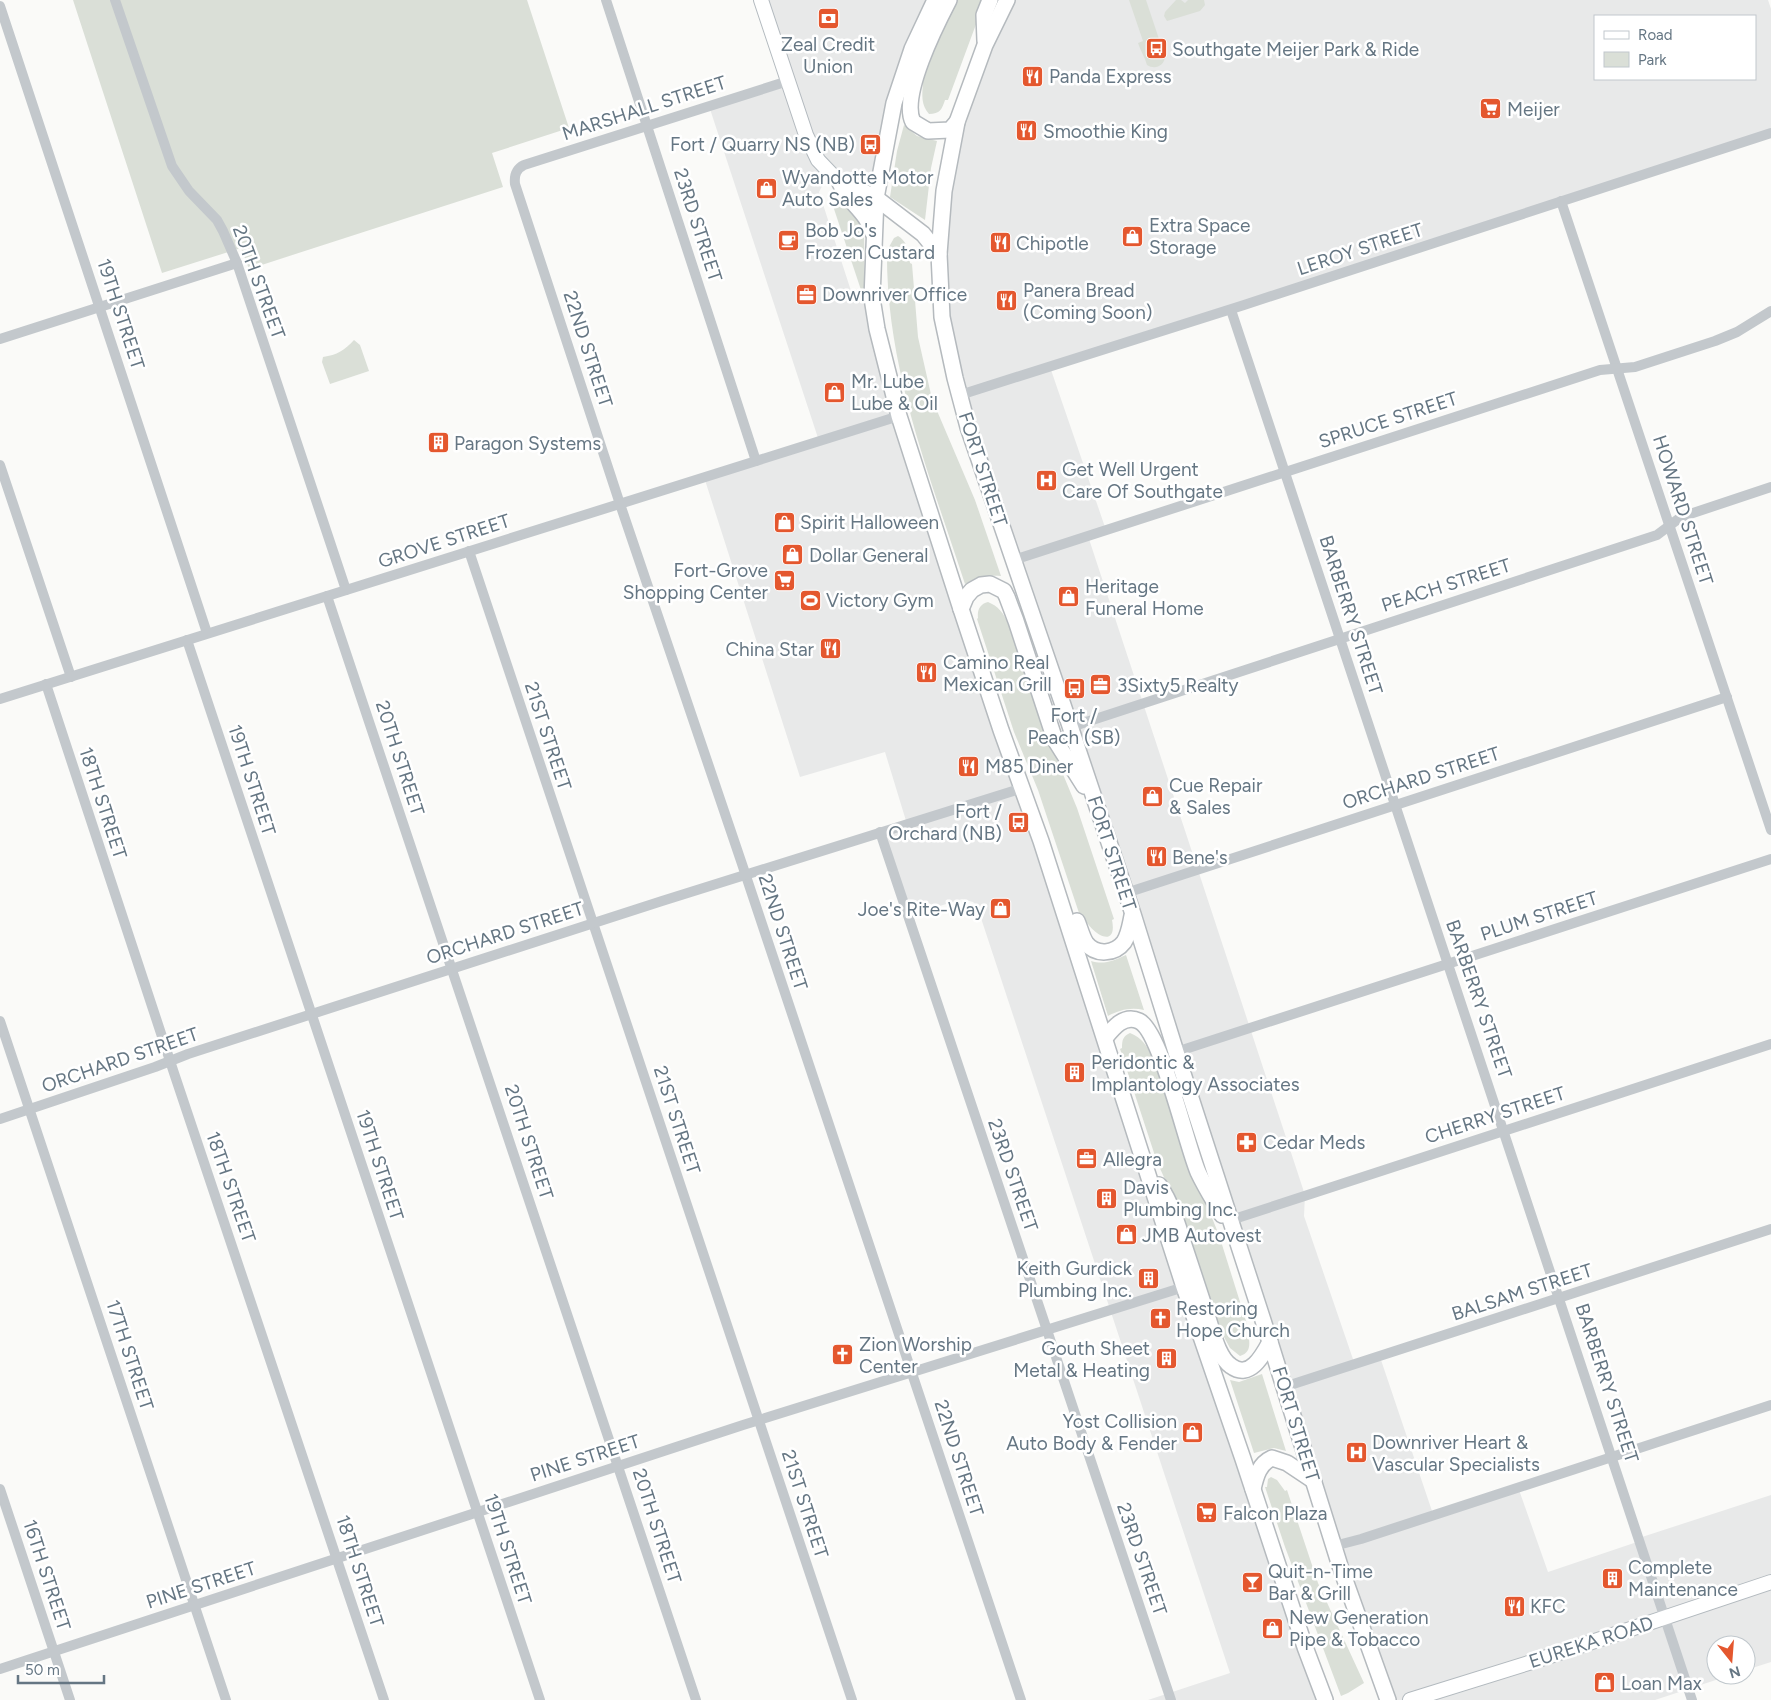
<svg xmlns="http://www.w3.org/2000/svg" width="1771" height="1700" font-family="Figtree,sans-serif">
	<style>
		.built { fill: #e8e9e9; fill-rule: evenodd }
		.green { fill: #dadfd7 }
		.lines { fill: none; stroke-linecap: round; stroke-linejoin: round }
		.secondary-casing { stroke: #b3babf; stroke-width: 16 }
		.primary-casing { stroke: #b5babe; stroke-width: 18 }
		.street { stroke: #c3c8cc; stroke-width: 10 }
		.secondary { stroke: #fff; stroke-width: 14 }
		.primary { stroke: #fff; stroke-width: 15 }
		.labels { text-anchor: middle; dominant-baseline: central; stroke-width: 5; stroke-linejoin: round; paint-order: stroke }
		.poi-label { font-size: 19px; fill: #657683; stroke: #fff; text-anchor: start }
		.street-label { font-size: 19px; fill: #657683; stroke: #fff }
	</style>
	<rect width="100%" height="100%" fill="#fafaf8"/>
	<g class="built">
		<polygon points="761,0 935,0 912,49 876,198 829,173 819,192 852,294 872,298 878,329 1325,1700 1148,1700 1230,1673 977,906 973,902 962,899 908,916 880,832 907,824 885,752 800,777 704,477 819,441 709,106 788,81"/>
		<path d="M1007 0H1768L1771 9V133L1050 367 1106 530 1088 536 1305 1195 1304 1216 1355 1365 1380 1357 1433 1514 1518 1487 1548 1572 1640 1541 1639 1538 1771 1495V1662L1746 1670V1645H1716V1675H1731L1655 1700H1388L968 427 939 254 957 122ZM1595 16H1755V79H1595Z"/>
	</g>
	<g class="green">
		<polygon points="73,0 527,0 569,128 492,153 503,187 249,269 241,248 162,273"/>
		<path d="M956 0H985L948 100H945C942 109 940 114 929 114 921 105 922 95 923 83L920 82 947 17Z"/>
		<path d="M1129 0H1146L1165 57C1164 66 1155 70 1147 65 1145 57 1140 50 1138 43L1143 41Z"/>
		<polygon points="1176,0 1181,0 1185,3 1188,0 1204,0 1205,5 1200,11 1167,21 1164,16 1165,12"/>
		<polygon points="904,125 917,136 937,141 931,168 925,220 890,197 897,151"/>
		<polygon points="834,198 840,198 859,216 864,230 865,289 863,291 861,290 831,200"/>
		<path d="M898 236C908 242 909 253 910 263L912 264 918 337 932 399 975 500 1001 576C987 575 977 577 965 584 929 473 885 366 887 247H889L894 238Z"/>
		<path d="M354 340 360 345 369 371 330 384 322 362 323 357C337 355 345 350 354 340Z"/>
		<path d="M988 602C998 606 1004 613 1008 624H1011L1055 755 1077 808 1114 919 1112 920C1118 950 1090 934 1083 915L1080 916 1038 790 1014 732 977 619 978 618C977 610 980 604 988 602Z"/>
		<path d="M1126 955 1144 1010C1130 1007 1120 1010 1108 1016L1091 961C1104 965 1113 961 1126 955Z"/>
		<path d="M1130 1033C1142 1038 1148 1046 1152 1058L1155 1057 1194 1174 1219 1235 1251 1337 1249 1339C1250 1347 1249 1353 1240 1356L1230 1348 1224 1337H1220L1180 1212 1157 1162 1120 1049 1122 1048C1122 1040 1123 1036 1130 1033Z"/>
		<polygon points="1262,1374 1286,1451 1274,1448 1254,1453 1230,1380 1239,1382"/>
		<polygon points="1271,1477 1277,1480 1285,1491 1287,1490 1318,1583 1364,1683 1348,1693 1341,1696 1285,1547 1265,1487 1267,1487 1268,1479"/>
	</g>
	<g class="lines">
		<defs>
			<g id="secondary">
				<polyline points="761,0 806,135 818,160 840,183 854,186 876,198"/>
				<polyline points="1410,1700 1535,1661 1771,1582"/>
			</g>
			<g id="primary">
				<polyline points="935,0 912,49 894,103 876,198 872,298 877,329 899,416 961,609 1001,730 1041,841 1184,1287 1243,1459 1305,1647 1325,1700"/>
				<path d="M949 0C936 25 900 96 913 122L928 131 950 130 957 122"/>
				<polyline points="1007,0 985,45 957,122 944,191 939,254 942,317 955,378 968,427 1063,705 1133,914 1176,1052 1270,1342 1340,1566 1388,1700"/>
				<polyline points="985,41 984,15 990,0"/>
				<path d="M840 183C848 203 866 210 873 233"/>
				<polyline points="876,198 923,234 939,254"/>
				<polyline points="961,609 966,597 972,590 981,585 990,584 1004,591 1007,597 1016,621 1055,740 1084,786"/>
				<path d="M1077 921C1080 928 1082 937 1086 943 1096 956 1115 954 1124 942 1129 934 1130 925 1132 916"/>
				<path d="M1105 1038C1113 1028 1124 1014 1139 1021 1161 1031 1186 1144 1198 1172 1205 1187 1214 1201 1222 1215"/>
				<path d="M1159 1185C1171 1202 1178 1225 1184 1245 1192 1270 1200 1294 1208 1318 1213 1333 1218 1357 1231 1366 1250 1380 1263 1355 1270 1342"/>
				<path d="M1253 1489C1256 1476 1259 1464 1272 1458L1287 1463 1314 1481"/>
			</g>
		</defs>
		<use href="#secondary" class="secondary-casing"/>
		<use href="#primary" class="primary-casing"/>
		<g class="street">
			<polyline points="115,0 172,166 189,191 217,220 223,231 237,263 346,590"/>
			<polyline points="606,0 756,461"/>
			<polyline points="0,6 207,633"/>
			<path d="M788 81 524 165C516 169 514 175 515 184L620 504 742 864 1021 1700"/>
			<polyline points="1561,201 1771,830"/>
			<polyline points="1231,310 1692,1700"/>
			<polyline points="0,339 237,263"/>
			<polyline points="960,395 1244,305 1771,133"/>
			<polyline points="0,465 71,677"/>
			<polyline points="469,551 852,1700"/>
			<polyline points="1014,560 1600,370 1635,367 1715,341 1737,332 1771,311"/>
			<polyline points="327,596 696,1700"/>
			<polyline points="187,640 540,1700"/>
			<polyline points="46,684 174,1073 384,1700"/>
			<polyline points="0,699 899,416"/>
			<polyline points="1071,727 1657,535 1681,517 1771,487"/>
			<polyline points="880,832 1171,1700"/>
			<polyline points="1126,893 1727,697"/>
			<polyline points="0,1021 226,1700"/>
			<polyline points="1176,1052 1771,859"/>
			<polyline points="0,1119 155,1067 188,1054 662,901 1023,788"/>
			<polyline points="1231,1220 1771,1044"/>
			<polyline points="1284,1387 1771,1229"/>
			<polyline points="0,1489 70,1700"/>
			<polyline points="1334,1546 1361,1539 1771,1405"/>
			<polyline points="0,1669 743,1425 1184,1287"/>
		</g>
		<use href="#secondary" class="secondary"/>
		<use href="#primary" class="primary"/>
	</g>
	<defs>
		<symbol id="bank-square" viewBox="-11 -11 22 22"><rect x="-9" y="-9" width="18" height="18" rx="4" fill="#e4572e" stroke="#fff"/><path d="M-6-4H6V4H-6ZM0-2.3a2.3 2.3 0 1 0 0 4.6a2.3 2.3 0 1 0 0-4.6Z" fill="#fff"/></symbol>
		<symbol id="bus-square" viewBox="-11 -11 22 22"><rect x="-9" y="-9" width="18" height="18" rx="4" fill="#e4572e" stroke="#fff"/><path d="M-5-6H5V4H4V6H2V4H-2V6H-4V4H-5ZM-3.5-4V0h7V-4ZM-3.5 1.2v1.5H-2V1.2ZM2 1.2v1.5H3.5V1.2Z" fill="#fff"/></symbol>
		<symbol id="restaurant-square" viewBox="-11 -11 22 22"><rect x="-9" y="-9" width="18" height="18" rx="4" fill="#e4572e" stroke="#fff"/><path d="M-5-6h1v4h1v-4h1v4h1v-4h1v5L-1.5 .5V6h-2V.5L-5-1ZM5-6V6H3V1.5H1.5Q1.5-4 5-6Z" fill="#fff"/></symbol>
		<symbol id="supermarket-square" viewBox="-11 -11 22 22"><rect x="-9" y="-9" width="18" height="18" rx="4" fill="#e4572e" stroke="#fff"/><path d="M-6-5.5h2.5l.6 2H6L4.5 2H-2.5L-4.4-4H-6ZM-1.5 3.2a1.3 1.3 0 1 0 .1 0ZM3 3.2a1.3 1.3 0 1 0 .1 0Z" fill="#fff"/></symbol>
		<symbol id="shop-square" viewBox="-11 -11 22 22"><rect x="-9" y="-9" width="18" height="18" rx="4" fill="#e4572e" stroke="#fff"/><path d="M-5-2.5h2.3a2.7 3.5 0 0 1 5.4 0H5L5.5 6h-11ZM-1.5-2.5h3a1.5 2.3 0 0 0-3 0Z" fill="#fff"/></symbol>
		<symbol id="cafe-square" viewBox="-11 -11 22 22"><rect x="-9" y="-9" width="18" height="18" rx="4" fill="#e4572e" stroke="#fff"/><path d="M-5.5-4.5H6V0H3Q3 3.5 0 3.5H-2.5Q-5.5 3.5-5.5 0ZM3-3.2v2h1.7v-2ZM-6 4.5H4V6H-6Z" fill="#fff"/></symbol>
		<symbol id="office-square" viewBox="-11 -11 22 22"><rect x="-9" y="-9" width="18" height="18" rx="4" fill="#e4572e" stroke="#fff"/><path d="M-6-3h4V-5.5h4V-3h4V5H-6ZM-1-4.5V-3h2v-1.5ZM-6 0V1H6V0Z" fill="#fff"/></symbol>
		<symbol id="building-square" viewBox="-11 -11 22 22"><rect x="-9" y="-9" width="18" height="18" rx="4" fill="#e4572e" stroke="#fff"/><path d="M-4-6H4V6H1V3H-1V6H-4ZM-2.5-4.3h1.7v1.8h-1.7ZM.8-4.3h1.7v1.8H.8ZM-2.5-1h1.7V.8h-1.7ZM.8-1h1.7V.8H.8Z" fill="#fff"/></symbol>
		<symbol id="hospital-square" viewBox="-11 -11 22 22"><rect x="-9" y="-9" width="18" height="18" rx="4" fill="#e4572e" stroke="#fff"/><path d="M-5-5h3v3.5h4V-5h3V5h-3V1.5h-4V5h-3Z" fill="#fff"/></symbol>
		<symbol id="stadium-square" viewBox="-11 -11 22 22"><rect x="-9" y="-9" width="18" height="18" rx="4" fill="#e4572e" stroke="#fff"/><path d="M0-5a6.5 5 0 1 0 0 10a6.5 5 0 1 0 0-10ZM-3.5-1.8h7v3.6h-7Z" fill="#fff"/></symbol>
		<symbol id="pharmacy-square" viewBox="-11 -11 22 22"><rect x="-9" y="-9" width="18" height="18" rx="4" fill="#e4572e" stroke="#fff"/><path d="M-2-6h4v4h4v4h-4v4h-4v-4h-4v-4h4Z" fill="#fff"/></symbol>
		<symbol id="church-square" viewBox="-11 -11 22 22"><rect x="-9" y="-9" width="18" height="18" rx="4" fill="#e4572e" stroke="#fff"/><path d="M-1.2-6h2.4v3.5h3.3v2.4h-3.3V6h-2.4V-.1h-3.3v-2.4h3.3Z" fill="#fff"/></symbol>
		<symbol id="bar-square" viewBox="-11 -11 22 22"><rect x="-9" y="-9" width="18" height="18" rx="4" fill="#e4572e" stroke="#fff"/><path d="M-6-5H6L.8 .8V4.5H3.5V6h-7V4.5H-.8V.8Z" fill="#fff"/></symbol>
	</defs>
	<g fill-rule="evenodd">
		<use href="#bank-square" x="816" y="6" width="25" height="25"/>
		<use href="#bus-square" x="1144" y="36" width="25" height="25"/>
		<use href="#restaurant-square" x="1020" y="64" width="25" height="25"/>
		<use href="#supermarket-square" x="1478" y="96" width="25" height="25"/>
		<use href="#restaurant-square" x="1014" y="118" width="25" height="25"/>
		<use href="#bus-square" x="858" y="132" width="25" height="25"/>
		<use href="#shop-square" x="754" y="176" width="25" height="25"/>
		<use href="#shop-square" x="1120" y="224" width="25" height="25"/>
		<use href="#cafe-square" x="776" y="228" width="25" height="25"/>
		<use href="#restaurant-square" x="988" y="230" width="25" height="25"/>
		<use href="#office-square" x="794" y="282" width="25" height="25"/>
		<use href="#restaurant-square" x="994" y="288" width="25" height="25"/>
		<use href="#shop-square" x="822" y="380" width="25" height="25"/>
		<use href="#building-square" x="426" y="430" width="25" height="25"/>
		<use href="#hospital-square" x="1034" y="468" width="25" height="25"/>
		<use href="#shop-square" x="772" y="510" width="25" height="25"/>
		<use href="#shop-square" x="780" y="542" width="25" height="25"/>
		<use href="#supermarket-square" x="772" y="568" width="25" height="25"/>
		<use href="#shop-square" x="1056" y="584" width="25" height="25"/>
		<use href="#stadium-square" x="798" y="588" width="25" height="25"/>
		<use href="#restaurant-square" x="818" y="636" width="25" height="25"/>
		<use href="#restaurant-square" x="914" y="660" width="25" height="25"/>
		<use href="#office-square" x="1088" y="672" width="25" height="25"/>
		<use href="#bus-square" x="1062" y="676" width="25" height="25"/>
		<use href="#restaurant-square" x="956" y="754" width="25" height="25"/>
		<use href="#shop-square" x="1140" y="784" width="25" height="25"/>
		<use href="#bus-square" x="1006" y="810" width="25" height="25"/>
		<use href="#restaurant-square" x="1144" y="844" width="25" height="25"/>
		<use href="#shop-square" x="988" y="896" width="25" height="25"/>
		<use href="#building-square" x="1062" y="1060" width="25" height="25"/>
		<use href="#pharmacy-square" x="1234" y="1130" width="25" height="25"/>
		<use href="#office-square" x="1074" y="1146" width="25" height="25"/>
		<use href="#building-square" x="1094" y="1186" width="25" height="25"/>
		<use href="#shop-square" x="1114" y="1222" width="25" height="25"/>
		<use href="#building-square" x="1136" y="1266" width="25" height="25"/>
		<use href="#church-square" x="1148" y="1306" width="25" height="25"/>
		<use href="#church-square" x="830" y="1342" width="25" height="25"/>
		<use href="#building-square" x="1154" y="1346" width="25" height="25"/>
		<use href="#shop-square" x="1180" y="1420" width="25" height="25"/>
		<use href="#hospital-square" x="1344" y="1440" width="25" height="25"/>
		<use href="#supermarket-square" x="1194" y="1500" width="25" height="25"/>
		<use href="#building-square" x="1600" y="1566" width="25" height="25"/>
		<use href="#bar-square" x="1240" y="1570" width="25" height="25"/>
		<use href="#restaurant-square" x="1502" y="1594" width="25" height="25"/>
		<use href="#shop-square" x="1260" y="1616" width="25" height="25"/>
		<use href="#shop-square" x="1592" y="1670" width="25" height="25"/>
	</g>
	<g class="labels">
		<g class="poi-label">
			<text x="828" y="44" text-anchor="middle">Zeal Credit<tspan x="828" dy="22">Union</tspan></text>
			<text x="1172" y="49">Southgate Meijer Park &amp; Ride</text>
			<text x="1049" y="76">Panda Express</text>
			<text x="1507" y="109">Meijer</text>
			<text x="1043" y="131">Smoothie King</text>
			<text x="855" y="144" text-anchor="end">Fort / Quarry NS (NB)</text>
			<text x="782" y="177">Wyandotte Motor<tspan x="782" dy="22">Auto Sales</tspan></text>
			<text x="1149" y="225">Extra Space<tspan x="1149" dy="22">Storage</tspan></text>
			<text x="805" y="230">Bob Jo's<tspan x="805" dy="22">Frozen Custard</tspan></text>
			<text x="1016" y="243">Chipotle</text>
			<text x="1023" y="290">Panera Bread<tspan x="1023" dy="22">(Coming Soon)</tspan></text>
			<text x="822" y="294">Downriver Office</text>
			<text x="851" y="381">Mr. Lube<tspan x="851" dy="22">Lube &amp; Oil</tspan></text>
			<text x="454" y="443">Paragon Systems</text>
			<text x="1062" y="469">Get Well Urgent<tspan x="1062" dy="22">Care Of Southgate</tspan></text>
			<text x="800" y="522">Spirit Halloween</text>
			<text x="809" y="555">Dollar General</text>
			<text x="768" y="570" text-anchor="end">Fort-Grove<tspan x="768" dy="22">Shopping Center</tspan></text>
			<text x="1085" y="586">Heritage<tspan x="1085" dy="22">Funeral Home</tspan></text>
			<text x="826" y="600">Victory Gym</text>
			<text x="814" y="649" text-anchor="end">China Star</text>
			<text x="943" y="662">Camino Real<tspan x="943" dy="22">Mexican Grill</tspan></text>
			<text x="1117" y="685">3Sixty5 Realty</text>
			<text x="1074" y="715" text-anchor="middle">Fort /<tspan x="1074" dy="22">Peach (SB)</tspan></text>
			<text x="985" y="766">M85 Diner</text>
			<text x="1169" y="785">Cue Repair<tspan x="1169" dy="22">&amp; Sales</tspan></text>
			<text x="1002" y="811" text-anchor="end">Fort /<tspan x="1002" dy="22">Orchard (NB)</tspan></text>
			<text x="1172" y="857">Bene's</text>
			<text x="985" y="909" text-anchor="end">Joe's Rite-Way</text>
			<text x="1091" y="1062">Peridontic &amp;<tspan x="1091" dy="22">Implantology Associates</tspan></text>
			<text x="1263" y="1142">Cedar Meds</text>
			<text x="1103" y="1159">Allegra</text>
			<text x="1123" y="1187">Davis<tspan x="1123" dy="22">Plumbing Inc.</tspan></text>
			<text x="1142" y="1235">JMB Autovest</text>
			<text x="1132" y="1268" text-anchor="end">Keith Gurdick<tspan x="1132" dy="22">Plumbing Inc.</tspan></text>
			<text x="1176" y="1308">Restoring<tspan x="1176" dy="22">Hope Church</tspan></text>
			<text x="859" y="1344">Zion Worship<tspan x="859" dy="22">Center</tspan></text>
			<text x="1150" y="1348" text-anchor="end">Gouth Sheet<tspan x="1150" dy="22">Metal &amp; Heating</tspan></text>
			<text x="1177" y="1421" text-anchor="end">Yost Collision<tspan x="1177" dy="22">Auto Body &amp; Fender</tspan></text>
			<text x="1372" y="1442">Downriver Heart &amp;<tspan x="1372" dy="22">Vascular Specialists</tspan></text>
			<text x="1223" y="1513">Falcon Plaza</text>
			<text x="1628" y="1567">Complete<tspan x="1628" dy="22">Maintenance</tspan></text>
			<text x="1268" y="1571">Quit-n-Time<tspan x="1268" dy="22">Bar &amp; Grill</tspan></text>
			<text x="1530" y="1606">KFC</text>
			<text x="1289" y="1617">New Generation<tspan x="1289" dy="22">Pipe &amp; Tobacco</tspan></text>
			<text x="1621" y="1683">Loan Max</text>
		</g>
		<g class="street-label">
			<text transform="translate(644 108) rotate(-18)">MARSHALL STREET</text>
			<text transform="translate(698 225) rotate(72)">23RD STREET</text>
			<text transform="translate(1360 249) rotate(-18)">LEROY STREET</text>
			<text transform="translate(259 282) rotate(70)">20TH STREET</text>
			<text transform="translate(121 314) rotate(72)">19TH STREET</text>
			<text transform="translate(588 349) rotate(72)">22ND STREET</text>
			<text transform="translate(1388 420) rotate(-18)">SPRUCE STREET</text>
			<text transform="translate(983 469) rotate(72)">FORT STREET</text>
			<text transform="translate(1683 510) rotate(72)">HOWARD STREET</text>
			<text transform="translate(444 541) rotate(-18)">GROVE STREET</text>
			<text transform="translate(1446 585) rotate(-18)">PEACH STREET</text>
			<text transform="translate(1351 615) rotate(72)">BARBERRY STREET</text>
			<text transform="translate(548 736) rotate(72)">21ST STREET</text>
			<text transform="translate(400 758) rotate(72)">20TH STREET</text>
			<text transform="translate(1421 778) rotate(-18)">ORCHARD STREET</text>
			<text transform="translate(252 780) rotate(72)">19TH STREET</text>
			<text transform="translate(103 803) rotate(72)">18TH STREET</text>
			<text transform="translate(1112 853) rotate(72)">FORT STREET</text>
			<text transform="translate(1539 916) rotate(-18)">PLUM STREET</text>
			<text transform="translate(783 932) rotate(72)">22ND STREET</text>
			<text transform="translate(505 933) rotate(-18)">ORCHARD STREET</text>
			<text transform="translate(1479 999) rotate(71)">BARBERRY STREET</text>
			<text transform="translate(120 1060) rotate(-19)">ORCHARD STREET</text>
			<text transform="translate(1495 1115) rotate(-18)">CHERRY STREET</text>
			<text transform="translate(677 1120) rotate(72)">21ST STREET</text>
			<text transform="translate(529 1142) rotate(72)">20TH STREET</text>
			<text transform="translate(380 1165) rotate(72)">19TH STREET</text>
			<text transform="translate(1013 1175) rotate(71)">23RD STREET</text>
			<text transform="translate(231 1187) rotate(71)">18TH STREET</text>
			<text transform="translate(1522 1292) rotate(-18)">BALSAM STREET</text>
			<text transform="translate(130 1355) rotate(72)">17TH STREET</text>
			<text transform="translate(1607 1383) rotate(72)">BARBERRY STREET</text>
			<text transform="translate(1296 1424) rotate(73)">FORT STREET</text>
			<text transform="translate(585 1458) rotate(-18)">PINE STREET</text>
			<text transform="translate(959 1458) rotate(72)">22ND STREET</text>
			<text transform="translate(805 1504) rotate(72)">21ST STREET</text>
			<text transform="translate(657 1526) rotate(72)">20TH STREET</text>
			<text transform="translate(508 1549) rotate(72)">19TH STREET</text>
			<text transform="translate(1142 1559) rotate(71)">23RD STREET</text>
			<text transform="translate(360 1571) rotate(72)">18TH STREET</text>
			<text transform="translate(47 1575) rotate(72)">16TH STREET</text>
			<text transform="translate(201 1585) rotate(-18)">PINE STREET</text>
			<text transform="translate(1591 1642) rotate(-18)">EUREKA ROAD</text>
		</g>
	</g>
	<rect x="1594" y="15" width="162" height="65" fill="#ffffff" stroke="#c1c8cd"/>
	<rect x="1604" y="31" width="25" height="8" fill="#ffffff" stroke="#c1c8cd"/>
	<text x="1638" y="40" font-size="15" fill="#657683">Road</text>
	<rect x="1604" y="52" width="25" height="15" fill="#dadfd7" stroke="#c1c8cd"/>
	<text x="1638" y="65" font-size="15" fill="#657683">Park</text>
	<g transform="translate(1731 1660) rotate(163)"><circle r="24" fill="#ffffff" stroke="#c1c8cd"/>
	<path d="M0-4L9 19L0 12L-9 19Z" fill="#e4572e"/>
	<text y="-8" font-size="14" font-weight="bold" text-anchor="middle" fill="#657683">N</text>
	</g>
	<path d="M18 1675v8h86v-8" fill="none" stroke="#657683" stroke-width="2.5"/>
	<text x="25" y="1675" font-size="15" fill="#657683" stroke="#ffffff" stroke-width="4" paint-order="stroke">50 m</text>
</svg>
